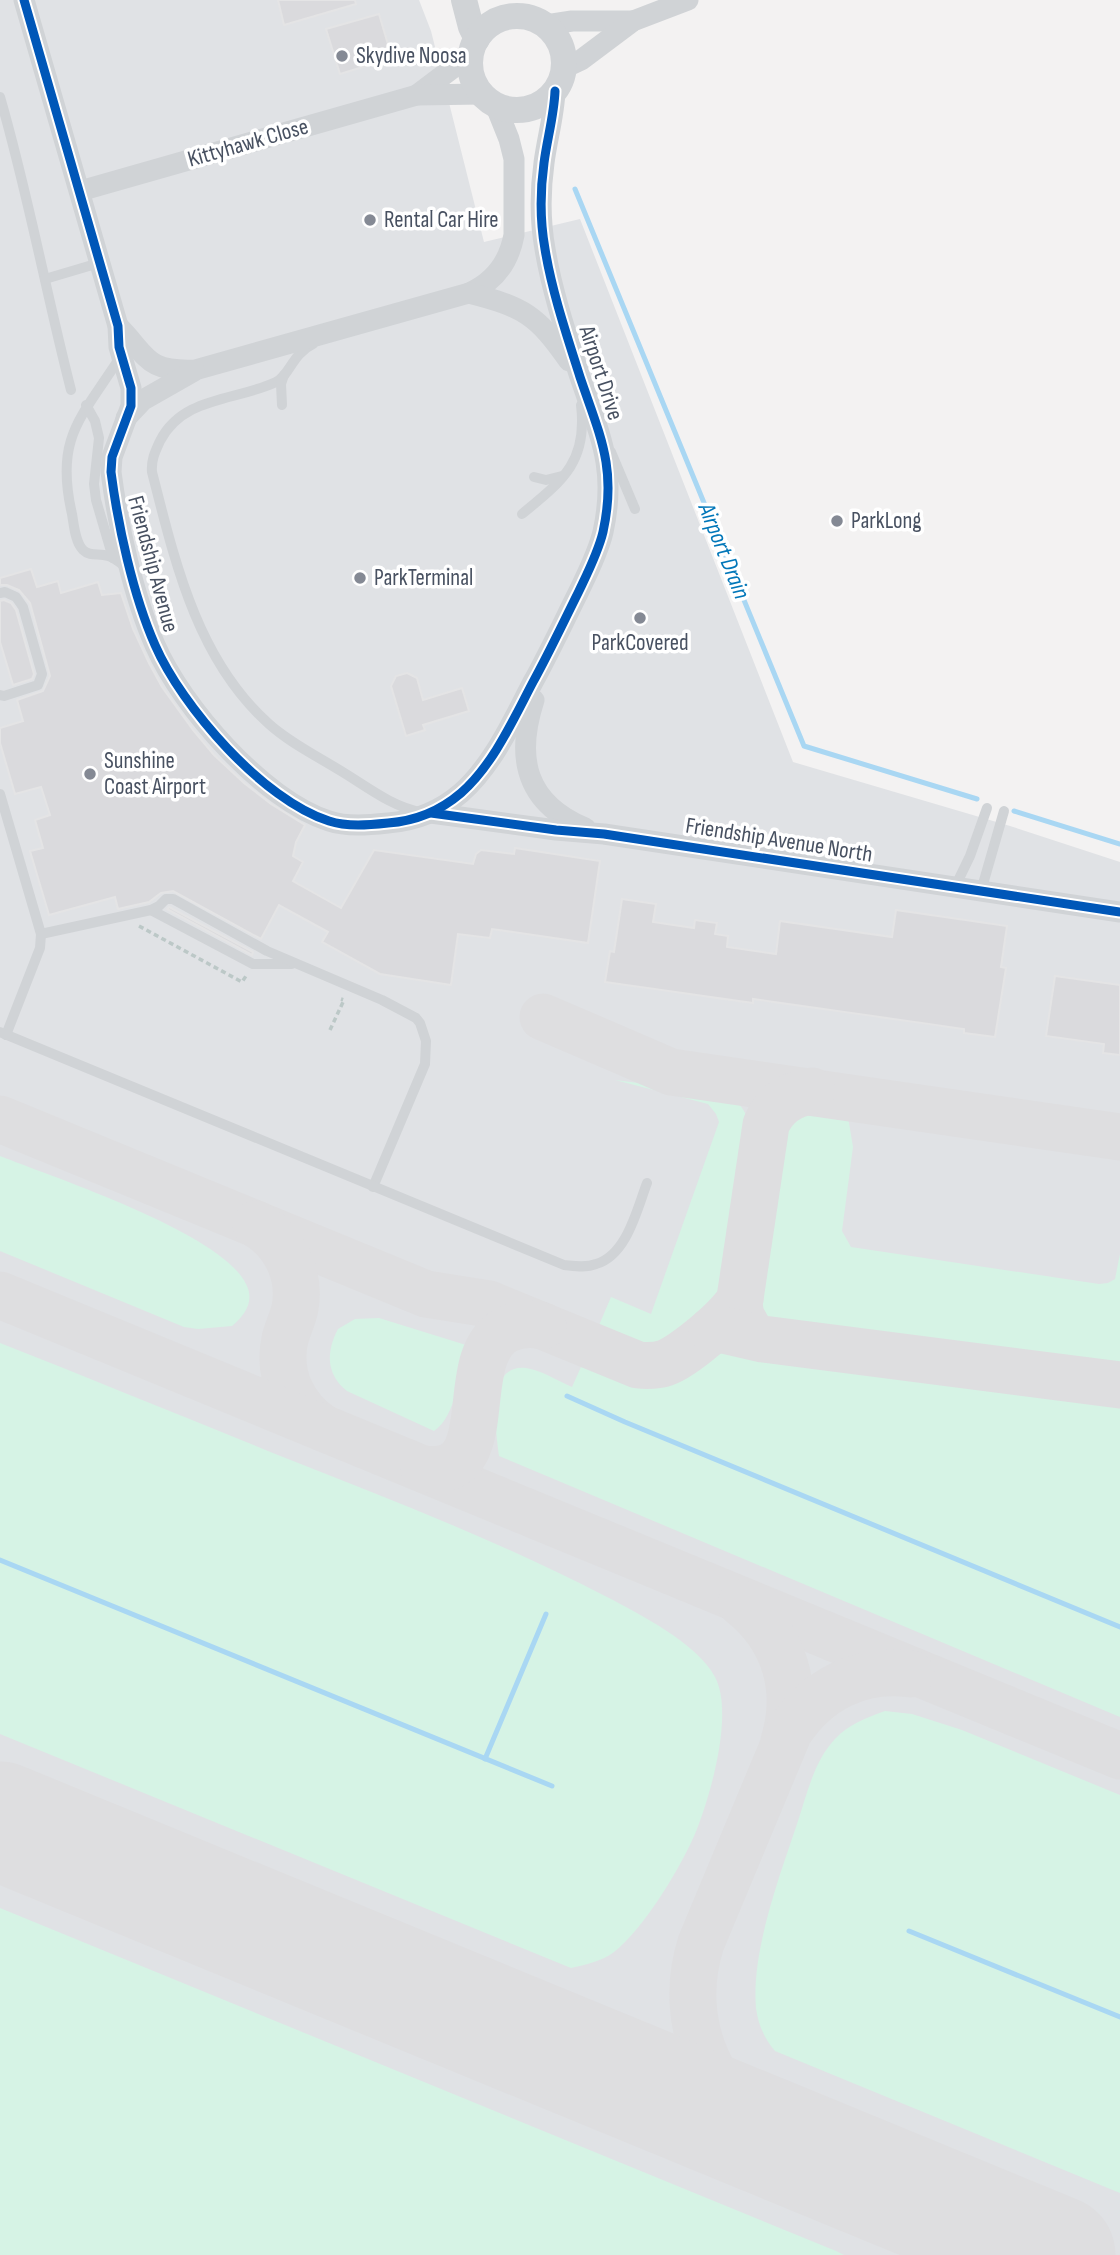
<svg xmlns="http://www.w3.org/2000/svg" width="1120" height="2255" font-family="'Sofia Sans Condensed',sans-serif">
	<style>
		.airport { fill: #e0e2e5 }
		.green { fill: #d6f3e5 }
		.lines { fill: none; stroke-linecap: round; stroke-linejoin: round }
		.stream { stroke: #a9d7f3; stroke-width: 5 }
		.taxiway { stroke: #dedee0; stroke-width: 47 }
		.runway { stroke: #dedee0; stroke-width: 119 }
		.building { fill: #dadadd; stroke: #e4e4e5; stroke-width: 2 }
		.path { stroke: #bcc8c7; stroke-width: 3.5; stroke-dasharray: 5 3.5; stroke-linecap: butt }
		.service { stroke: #d0d3d6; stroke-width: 10 }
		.minor { stroke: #d0d3d6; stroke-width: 21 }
		.tertiary { stroke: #d0d3d6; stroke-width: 26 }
		.cycleway-casing { stroke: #fff; stroke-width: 13 }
		.cycleway { stroke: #0057b8; stroke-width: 9 }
		.poi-dot { fill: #848994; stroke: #fff; stroke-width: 2.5 }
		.labels { text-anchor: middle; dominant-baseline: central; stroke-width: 7; stroke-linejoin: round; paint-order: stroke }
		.poi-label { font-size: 23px; fill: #485161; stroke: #fff; text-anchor: start }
		.street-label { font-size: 23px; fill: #485161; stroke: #fff }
		.water-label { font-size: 24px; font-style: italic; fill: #0277b9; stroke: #fff }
	</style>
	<rect width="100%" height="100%" fill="#f3f2f2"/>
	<polygon class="airport" points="0,0 419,0 431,31 484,242 580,219 793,762 1010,826 1120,862 1120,2255 0,2255"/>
	<g class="green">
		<path d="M615 1080 726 1094C741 1102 748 1114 750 1130L729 1282C726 1289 724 1296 719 1302 707 1317 675 1343 656 1346 637 1349 614 1336 597 1330L611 1297 651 1314 719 1122 716 1114 708 1104Z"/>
		<polygon points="810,1106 847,1111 853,1147 842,1231 851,1247 1099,1284 1108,1283 1115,1279 1120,1254 1120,1373 781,1328 762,1316 756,1305 779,1134 790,1115"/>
		<path d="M0 1156C55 1178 222 1233 246 1284 255 1301 245 1315 232 1326L198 1329 184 1327 0 1251Z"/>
		<path d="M379 1318 466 1345C461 1369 456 1417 434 1431L347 1391C326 1374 326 1352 338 1329L355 1319Z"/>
		<path d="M0 1343C94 1380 189 1419 283 1457 392 1500 501 1542 605 1596 638 1613 698 1644 715 1677 734 1713 711 1793 697 1829 683 1864 644 1929 614 1952 602 1961 585 1965 571 1968L0 1734Z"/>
		<path d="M719 1343 1120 1396V1717L499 1456C496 1432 485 1363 526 1368 541 1370 558 1381 572 1387L585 1358C654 1388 659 1391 719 1343Z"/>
		<path d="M885 1711 912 1714 962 1730 1120 1795V2193L775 2051C764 2038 758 2024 756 2008 751 1951 780 1875 798 1821 807 1794 814 1761 835 1739 849 1724 866 1718 885 1711Z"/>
		<polygon points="0,1908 836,2251 844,2255 0,2255"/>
	</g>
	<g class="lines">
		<g class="stream">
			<polyline points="575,189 804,746 977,799"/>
			<polyline points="1014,811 1120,844"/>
			<polyline points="567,1396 625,1422 1120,1627"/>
			<polyline points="0,1560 552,1786"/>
			<polyline points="485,1759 546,1614"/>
			<polyline points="909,1931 1120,2017"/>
		</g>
		<g class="taxiway">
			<polyline points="543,1017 671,1072 1120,1137"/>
			<path d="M0 1119 426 1294 489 1304 638 1365C647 1366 656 1366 665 1363 683 1357 732 1316 740 1299"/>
			<path d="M256 1224C285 1242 301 1274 295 1308 293 1318 288 1328 285 1339 277 1375 293 1408 323 1428"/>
			<polyline points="0,1295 1120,1756"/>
			<path d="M748 1329 741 1316 739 1305 766 1125C774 1105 790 1094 812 1091"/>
			<polyline points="712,1330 724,1330 763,1339 1120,1385"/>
			<path d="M424 1469C504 1479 453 1359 506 1330 518 1324 530 1323 543 1326"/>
			<path d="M741 1603C784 1637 800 1688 784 1741"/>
			<path d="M911 1674C861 1667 817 1689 789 1732L701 1943C675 2024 713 2107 790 2143L939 2207"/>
		</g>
		<polyline class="runway" points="0,1821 1056,2255"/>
	</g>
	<g class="building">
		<polygon points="278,0 355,0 356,4 284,25"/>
		<polygon points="379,14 392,58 340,74 326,29"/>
		<polygon points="31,569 37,587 58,581 61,593 98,582 102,595 121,593 133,629 149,663 162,687 193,730 214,755 244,783 271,804 305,825 296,842 293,856 303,862 293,881 341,908 374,850 473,864 476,854 481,850 514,854 515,848 600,861 588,943 492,929 490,938 458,934 451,985 380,974 322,942 328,932 279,905 261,939 173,891 161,893 149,902 118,909 115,897 49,915 30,851 43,848 35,820 50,815 41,787 15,794 0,743 0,728 23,721 17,700 43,691 50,676 30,603 19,590 7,585 0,585 0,578"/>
		<polygon points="4,600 11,603 16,610 34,674 32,679 13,685 0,642 0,601"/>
		<polygon points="407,673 417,678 423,700 462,688 469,711 423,725 425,730 406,736 391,686 396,676"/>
		<polygon points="622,899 656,904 653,922 694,928 695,920 717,923 715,934 728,936 727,947 776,954 780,921 892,937 896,910 1007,926 1001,967 1006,968 995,1037 964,1033 964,1029 753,999 753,1003 605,982 610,951 614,952"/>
		<polygon points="169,907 253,952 252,955 167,909"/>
		<polygon points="1055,976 1120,985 1120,1055 1103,1053 1104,1044 1046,1036"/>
	</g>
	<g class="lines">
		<g class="path">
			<polyline points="139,926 242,982 246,976"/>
			<polyline points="330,1030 344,1000 341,999"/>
		</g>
		<g class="service">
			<path d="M0 97C28 193 46 293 71 390"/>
			<polyline points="45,279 99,263"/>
			<path d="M313 344C292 354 290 375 276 382 236 401 183 396 160 441 155 452 151 460 152 472 175 562 197 660 269 724 290 743 317 756 341 771 366 786 392 807 421 812"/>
			<path d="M118 354 117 362C79 420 55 440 72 514 74 525 75 542 83 550 90 557 99 553 108 556 115 558 120 563 126 567"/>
			<polyline points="86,405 95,421 99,438 94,484 96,500 113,558"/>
			<polyline points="282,405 281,384 284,375"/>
			<polyline points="611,452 635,509"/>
			<polyline points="534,477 546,480 562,476"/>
			<path d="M522 514C562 481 588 462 581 405"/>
			<polyline points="0,593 5,592 16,597 23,607 42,674 38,685 4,696 0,695"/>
			<polyline points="0,794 41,934 40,948 6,1035"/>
			<polyline points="955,887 970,856 987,808"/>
			<polyline points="981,891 1004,811"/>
			<polyline points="151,910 253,964 292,964"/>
			<polyline points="41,934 151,910 159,906 166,899 173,899 267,951 382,1000 416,1018 420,1023 426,1041 425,1064 373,1187"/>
			<path d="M0 1032 564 1265C575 1266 586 1268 596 1264 627 1255 637 1209 647 1183"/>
		</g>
		<g class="minor">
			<path d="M24 0 118 326 119 347 131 388V406L112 457 111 472C118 526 133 595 155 645 182 707 263 800 329 821 347 827 369 825 388 823 415 821 440 811 461 793 493 765 513 720 533 682 549 653 563 623 578 593 587 574 598 553 603 532 617 468 600 436 580 377 567 336 552 292 545 249 540 221 540 192 544 163 547 139 554 116 555 91"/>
			<polyline points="546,25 572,21 633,21"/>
			<polyline points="564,68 581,60 633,21 688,0"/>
			<polyline points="417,95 470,55"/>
			<polyline points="80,191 417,95 482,94"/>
			<path d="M469 293C494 282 509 262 514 235V159L509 139 495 104"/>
			<path d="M118 326C148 356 145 372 195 370L469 293C524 307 537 315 569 361"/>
			<polyline points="126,418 143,400 194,371"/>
			<path d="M534 700C515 759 526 803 585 828"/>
			<polyline points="431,813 556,830 604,834 1120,912"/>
		</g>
		<g class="tertiary">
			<polyline points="464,0 471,27 477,39"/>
			<circle cx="517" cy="63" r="47"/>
		</g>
		<defs>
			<g id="cycleway">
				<path d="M24 0 118 326 119 347 131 388V406L112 457 111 472C118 526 133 595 155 645 182 707 263 800 329 821 347 827 369 825 388 823 415 821 440 811 461 793 493 765 513 720 533 682 549 653 563 623 578 593 587 574 598 553 603 532 617 468 600 436 580 377 567 336 552 292 545 249 540 221 540 192 544 163 547 139 554 116 555 91"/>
				<polyline points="431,813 556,830 604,834 1120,912"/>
			</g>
		</defs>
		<use href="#cycleway" class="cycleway-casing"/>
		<use href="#cycleway" class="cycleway"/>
	</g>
	<g class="poi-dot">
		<circle cx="342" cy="56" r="7"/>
		<circle cx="370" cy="220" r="7"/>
		<circle cx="837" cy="521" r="7"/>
		<circle cx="360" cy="578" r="7"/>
		<circle cx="640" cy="618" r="7"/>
		<circle cx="90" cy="774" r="7"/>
	</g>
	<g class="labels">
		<g class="poi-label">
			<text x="356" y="56">Skydive Noosa</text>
			<text x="384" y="220">Rental Car Hire</text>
			<text x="851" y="521">ParkLong</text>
			<text x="374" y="578">ParkTerminal</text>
			<text x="640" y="643" text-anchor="middle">ParkCovered</text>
			<text x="104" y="761">Sunshine<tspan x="104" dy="26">Coast Airport</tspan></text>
		</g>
		<g class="street-label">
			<text transform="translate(248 143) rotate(-16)">Kittyhawk Close</text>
			<text transform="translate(601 373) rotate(72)">Airport Drive</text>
			<text transform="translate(153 564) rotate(75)">Friendship Avenue</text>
			<text transform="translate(779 840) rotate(9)">Friendship Avenue North</text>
		</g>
		<g class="water-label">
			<text transform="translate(724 551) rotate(68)">Airport Drain</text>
		</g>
	</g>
</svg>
